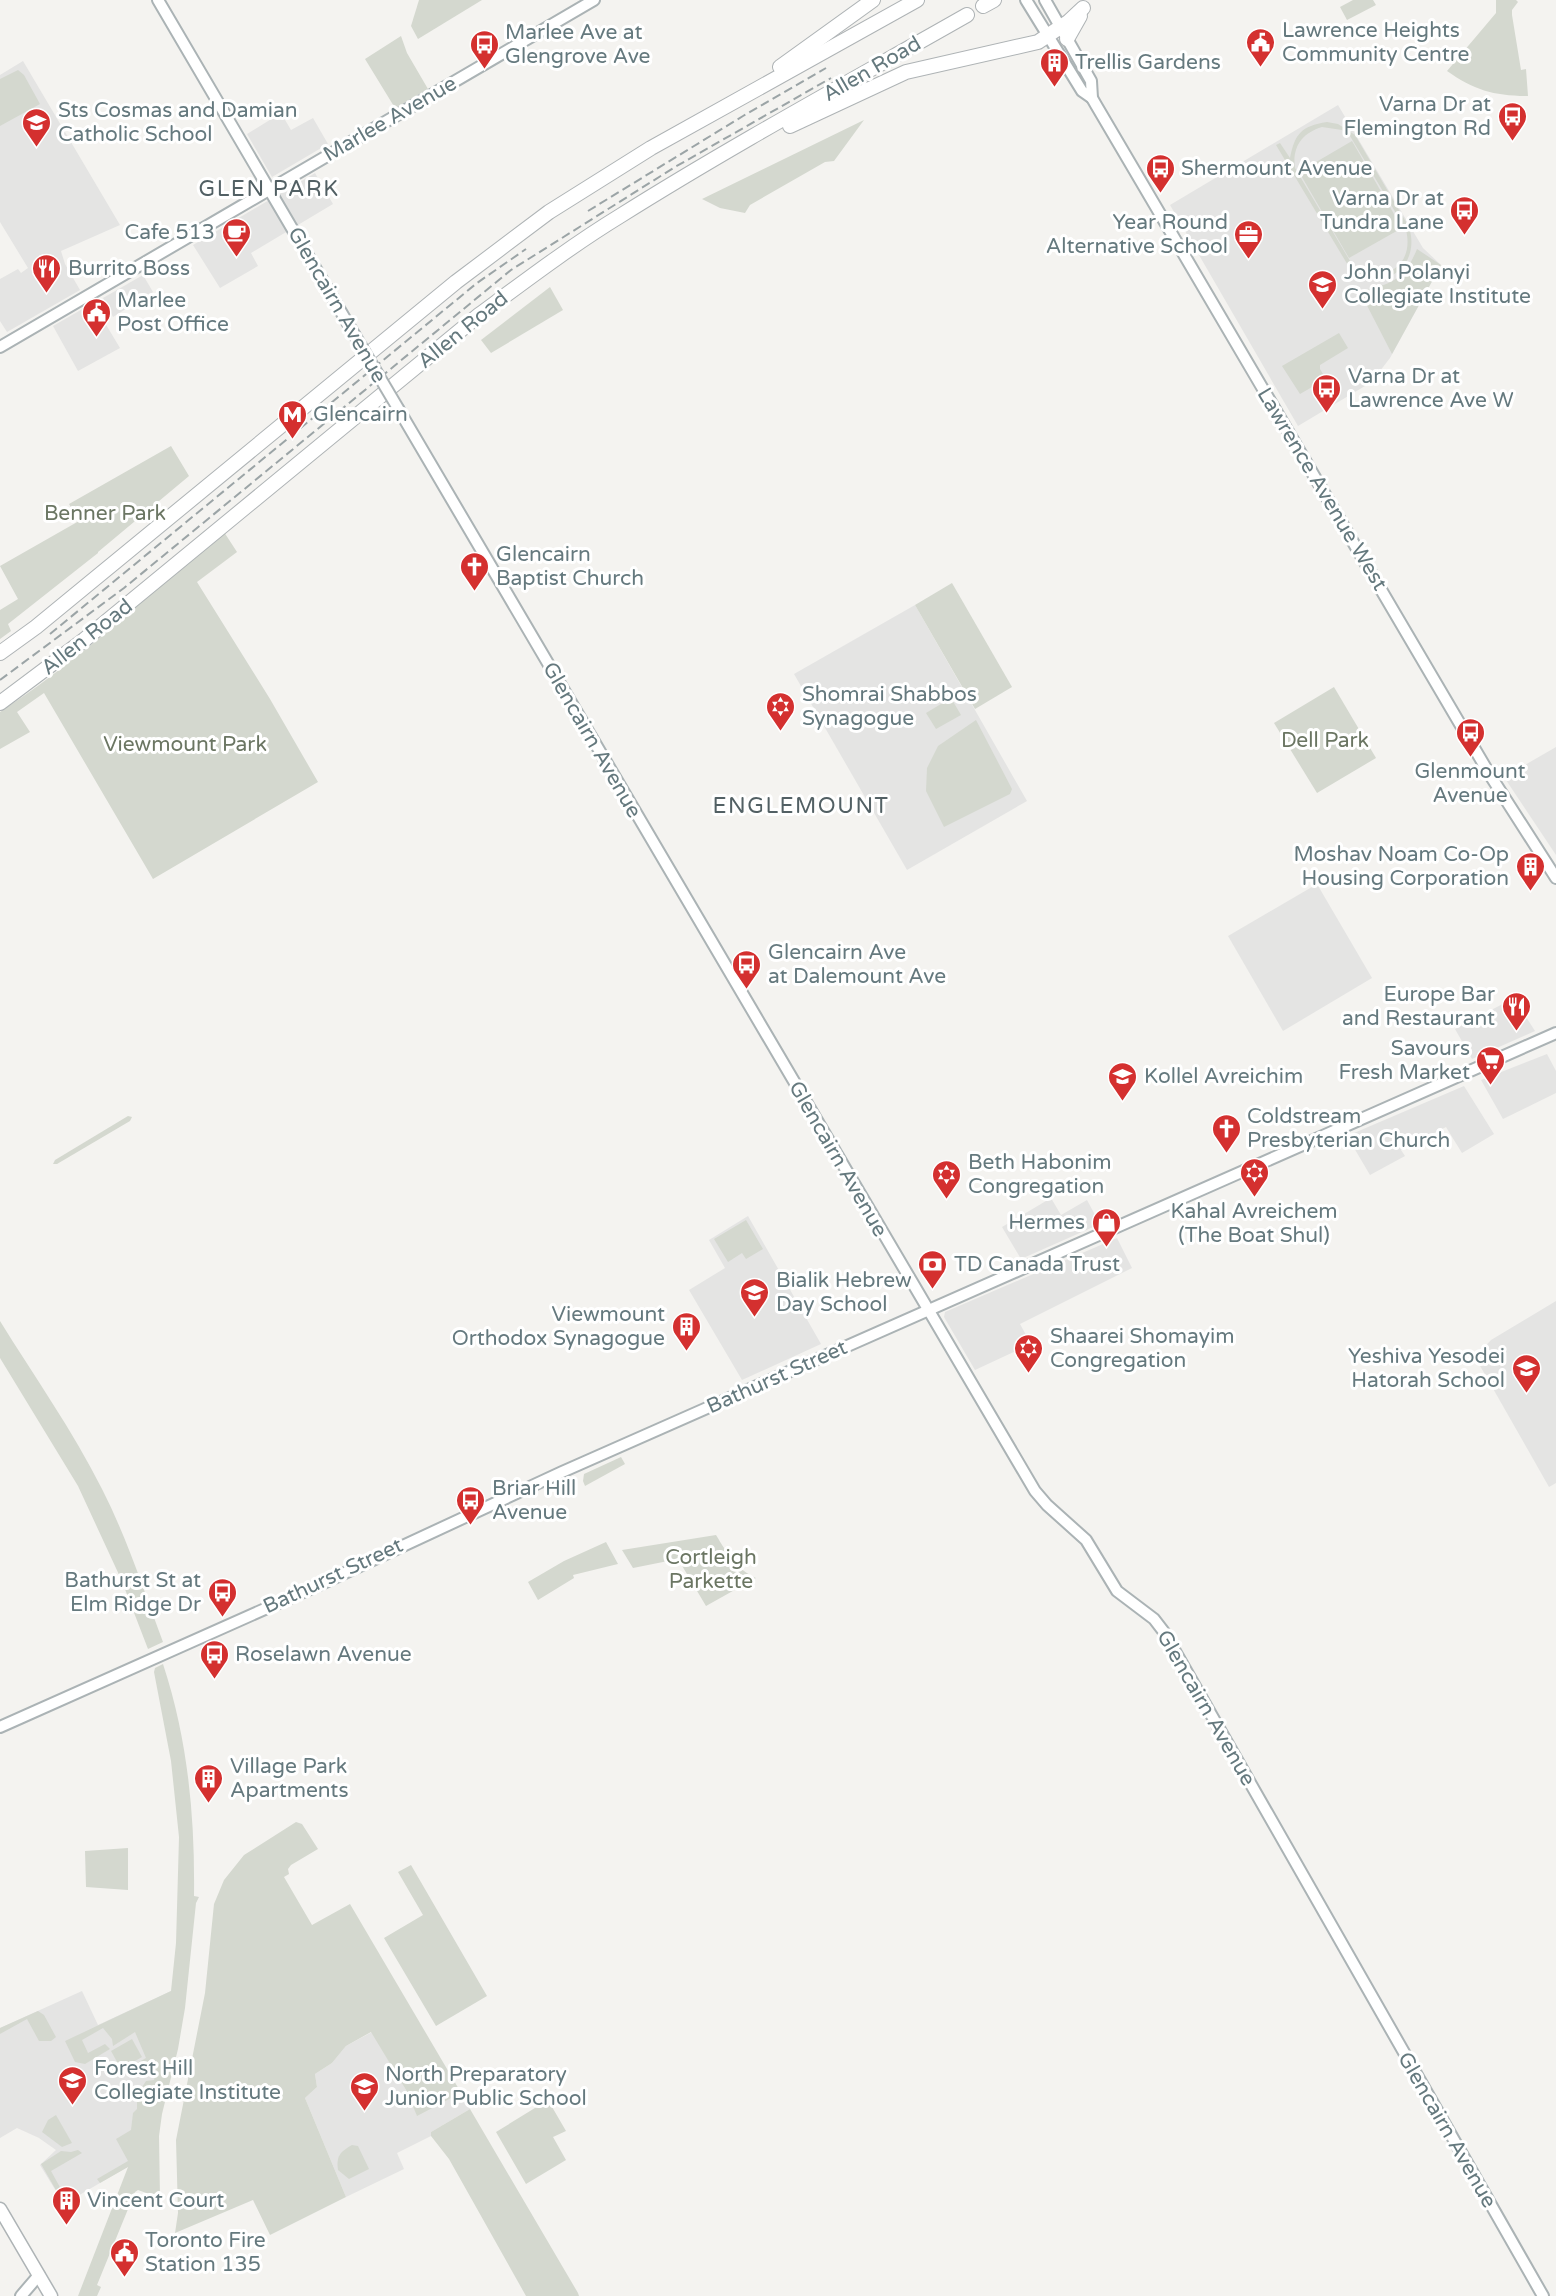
<svg xmlns="http://www.w3.org/2000/svg" width="1556" height="2296" font-family="'Varela Round',sans-serif">
	<style>
		.built { fill: #e4e4e3 }
		.green { fill: #d4d8cf; fill-rule: evenodd }
		.lines { fill: none; stroke-linecap: round; stroke-linejoin: round }
		.secondary-casing { stroke: #abb3b5; stroke-width: 14 }
		.primary-casing { stroke: #aeb4b6; stroke-width: 15 }
		.highway-casing { stroke: #aeb3b5; stroke-width: 16 }
		.secondary { stroke: #fff; stroke-width: 10 }
		.primary { stroke: #fff; stroke-width: 12 }
		.highway { stroke: #fff; stroke-width: 14 }
		.rail { stroke: #9ba4a6; stroke-width: 2; stroke-dasharray: 9 4.5; stroke-linecap: butt }
		.secondary-bridge-casing { stroke: #abb3b5; stroke-width: 14; stroke-linecap: butt }
		.secondary-bridge { stroke: #fff; stroke-width: 10 }
		.labels { text-anchor: middle; dominant-baseline: central; stroke-width: 6; stroke-linejoin: round; paint-order: stroke }
		.poi-label { font-size: 21px; fill: #65797e; stroke: #fff; text-anchor: start }
		.street-label { font-size: 21px; fill: #65797e; stroke: #fff }
		.park-label { font-size: 21px; fill: #6b7663; stroke: #fff }
		.neighbourhood-label { font-size: 22px; letter-spacing: 1.5px; fill: #526064; stroke: #fff }
	</style>
	<rect width="100%" height="100%" fill="#f4f3f0"/>
	<g class="built">
		<polygon points="23,61 120,225 61,251 65,264 80,290 7,332 0,321 0,279 18,269 21,273 28,268 0,222 0,75"/>
		<polygon points="1338,105 1423,248 1441,265 1390,358 1373,380 1365,386 1298,426 1170,205"/>
		<polygon points="281,113 291,130 313,118 328,144 272,177 247,134"/>
		<polygon points="315,173 333,204 251,253 258,266 220,288 193,245"/>
		<polygon points="143,275 153,292 113,317 103,298"/>
		<polygon points="93,303 120,348 78,371 53,326"/>
		<polygon points="915,605 1027,801 907,870 794,674"/>
		<polygon points="1556,747 1556,855 1504,777"/>
		<polygon points="1317,884 1372,978 1283,1031 1228,936"/>
		<polygon points="1514,998 1535,1031 1472,1059 1455,1029"/>
		<polygon points="1547,1054 1556,1071 1556,1093 1503,1119 1481,1080"/>
		<polygon points="1464,1086 1494,1134 1462,1153 1446,1127 1401,1150 1405,1156 1370,1175 1347,1136"/>
		<polygon points="1051,1198 1061,1215 1087,1200 1100,1224 1021,1259 1002,1227"/>
		<polygon points="748,1216 821,1344 742,1380 689,1290 725,1268 709,1240"/>
		<polygon points="1117,1238 1132,1268 1020,1324 1031,1344 975,1370 944,1317 945,1312"/>
		<polygon points="1556,1301 1556,1483 1549,1487 1475,1357 1491,1340"/>
		<polygon points="82,1991 98,2025 171,1991 154,2082 129,2166 64,2204 40,2165 56,2150 39,2138 17,2128 0,2138 0,2028"/>
		<polygon points="372,2032 406,2090 417,2115 457,2095 460,2091 470,2109 431,2132 431,2136 397,2153 404,2169 346,2197 305,2098 317,2087 315,2074 332,2063 346,2046"/>
	</g>
	<g class="green">
		<polygon points="419,0 482,0 418,39 411,26"/>
		<polygon points="1353,0 1373,0 1376,5 1347,20 1340,7"/>
		<path d="M1496 0H1516L1518 2 1512 10V15L1521 70 1526 69 1528 96C1494 96 1474 90 1447 71L1496 13Z"/>
		<polygon points="401,36 407,53 428,89 395,108 365,59"/>
		<polygon points="18,70 24,75 40,104 0,126 0,79"/>
		<polygon points="864,120 834,161 825,162 750,205 745,213 720,208 702,199"/>
		<path d="M1327 122 1338 124 1355 135 1409 227C1422 268 1380 296 1349 267L1276 145 1280 143 1290 158C1295 134 1301 126 1327 122ZM1322 127 1342 130 1350 136 1406 230C1415 266 1383 286 1353 266L1295 168C1292 147 1302 133 1322 127Z"/>
		<polygon points="1352,141 1402,228 1349,258 1299,172"/>
		<path d="M1417 249 1441 265 1392 354 1360 292C1392 283 1404 281 1417 249Z"/>
		<polygon points="550,287 563,310 491,353 481,340"/>
		<polygon points="1339,333 1348,348 1320,365 1320,369 1326,379 1300,394 1282,366"/>
		<polygon points="171,446 189,476 98,552 98,553 8,624 11,631 0,639 0,610 18,599 0,566 79,521 69,504"/>
		<path d="M224 532 237 552 197 582 270 699 318 782 153 879 44 693 17 712 30 732 0 749V712C68 668 135 608 196 555L206 549Z"/>
		<polygon points="952,583 1012,687 975,709 915,605"/>
		<polygon points="1334,687 1376,758 1317,793 1274,723"/>
		<polygon points="951,698 961,715 936,729 926,713"/>
		<polygon points="976,720 1012,789 1010,794 944,827 926,791 927,768 938,746"/>
		<polygon points="128,1116 132,1117 130,1121 57,1164 53,1164 55,1160"/>
		<polygon points="746,1220 763,1249 746,1259 742,1253 728,1262 714,1239"/>
		<path d="M0 1321C34 1376 73 1431 102 1489 127 1538 144 1591 163 1642L148 1649 121 1579 78 1486 0 1358Z"/>
		<polygon points="621,1457 625,1464 585,1486 583,1481 584,1474"/>
		<path d="M716 1535C727 1553 736 1569 756 1578L706 1606 678 1559 633 1568 622 1550Z"/>
		<polygon points="606,1542 618,1564 573,1575 574,1578 538,1600 528,1582 564,1561"/>
		<path d="M163 1664C188 1740 195 1817 194 1896L199 1897 196 1903 185 2008 178 2049 162 2114 159 2136 160 2198 138 2190 135 2192 97 2285 101 2287 97 2296H78L128 2167 100 2183 97 2179 128 2161 116 2139 131 2130 133 2113 137 2109V2095L146 2081 154 2080 155 2074 152 2071H141L137 2067V2063L146 2058 135 2032 113 2046 112 2039 103 2028 82 2040 88 2053 105 2044 110 2049 85 2064 75 2062 65 2041 171 1991 176 1943 179 1837 171 1761 154 1672 155 1668Z"/>
		<polygon points="296,1822 302,1824 318,1849 291,1865 288,1869 289,1874 284,1877 312,1925 350,1904 460,2091 457,2095 417,2116 406,2090 371,2032 346,2046 332,2063 315,2074 317,2087 305,2098 346,2197 270,2235 253,2200 175,2233 178,2213 176,2140 205,1993 214,1904 224,1880 244,1855"/>
		<polygon points="128,1848 128,1890 86,1887 85,1851"/>
		<polygon points="411,1865 487,1996 436,2026 384,1938 423,1915 398,1872"/>
		<polygon points="38,2011 44,2015 56,2037 51,2041 39,2041 27,2019 0,2034 0,2028"/>
		<polygon points="132,2039 142,2057 121,2069 111,2051"/>
		<polygon points="548,2100 566,2131 553,2137 566,2160 526,2184 496,2132"/>
		<polygon points="470,2109 578,2293 579,2296 526,2296 449,2159 431,2136 431,2132"/>
		<polygon points="56,2115 72,2143 62,2147 42,2132 48,2120"/>
		<path d="M352 2145 358 2146 369 2169 349 2179 338 2170C336 2156 340 2152 352 2145Z"/>
		<polygon points="78,2150 82,2153 51,2171 67,2200 64,2204 41,2164 61,2151 71,2152"/>
	</g>
	<g class="lines">
		<defs>
			<g id="secondary">
				<polyline points="158,0 354,334"/>
				<polyline points="1026,0 1082,91 1092,98"/>
				<polyline points="1045,0 1091,81 1092,98 1096,105 1490,775 1556,878"/>
				<polyline points="0,347 594,0"/>
				<polyline points="399,410 1035,1491 1047,1505 1086,1540 1117,1591 1154,1619 1164,1632 1543,2296"/>
				<polyline points="0,1727 321,1584 562,1472 1556,1033"/>
				<polyline points="21,2296 39,2275"/>
			</g>
			<polyline id="primary" points="0,2209 51,2296"/>
			<g id="highway">
				<polyline points="983,6 994,0"/>
				<polyline points="1067,39 1080,16"/>
				<polyline points="780,67 873,0"/>
				<polyline points="790,126 906,72 1038,42 1068,22 1083,8"/>
				<polyline points="0,653 36,627 456,282 549,212 651,148 917,0"/>
				<path d="M0 703 84 640 479 315C525 281 571 246 620 216 733 145 851 81 967 15"/>
			</g>
		</defs>
		<use href="#secondary" class="secondary-casing"/>
		<use href="#primary" class="primary-casing"/>
		<use href="#highway" class="highway-casing"/>
		<use href="#secondary" class="secondary"/>
		<use href="#primary" class="primary"/>
		<use href="#highway" class="highway"/>
		<g class="rail">
			<polyline points="588,211 743,116 826,68"/>
			<polyline points="50,634 477,283 526,249"/>
			<polyline points="0,680 124,588 511,270 675,167 831,78"/>
		</g>
		<defs>
			<polyline id="secondary-bridge" points="354,334 399,410"/>
		</defs>
		<use href="#secondary-bridge" class="secondary-bridge-casing"/>
		<use href="#secondary-bridge" class="secondary-bridge"/>
	</g>
	<defs>
		<symbol id="civic-pin" viewBox="-11 -11 22 30"><path d="M0 17L-7.5 6A9.5 9.5 0 1 1 7.5 6Z" fill="#d4302f" stroke="#fff"/><path d="M-.6-6.5H3V-4.5H.6V-3L4-1V1h2V6H-6V1h2V-1L-.6-3ZM-1.2 2.5V6h2.4V2.5Z" fill="#fff"/></symbol>
		<symbol id="bus-pin" viewBox="-11 -11 22 30"><path d="M0 17L-7.5 6A9.5 9.5 0 1 1 7.5 6Z" fill="#d4302f" stroke="#fff"/><path d="M-5-6H5V4H4V6H2V4H-2V6H-4V4H-5ZM-3.5-4V0h7V-4ZM-3.5 1.2v1.5H-2V1.2ZM2 1.2v1.5H3.5V1.2Z" fill="#fff"/></symbol>
		<symbol id="building-pin" viewBox="-11 -11 22 30"><path d="M0 17L-7.5 6A9.5 9.5 0 1 1 7.5 6Z" fill="#d4302f" stroke="#fff"/><path d="M-4-6H4V6H1V3H-1V6H-4ZM-2.5-4.3h1.7v1.8h-1.7ZM.8-4.3h1.7v1.8H.8ZM-2.5-1h1.7V.8h-1.7ZM.8-1h1.7V.8H.8Z" fill="#fff"/></symbol>
		<symbol id="school-pin" viewBox="-11 -11 22 30"><path d="M0 17L-7.5 6A9.5 9.5 0 1 1 7.5 6Z" fill="#d4302f" stroke="#fff"/><path d="M0-5L7-2L0 1L-7-2ZM-4 1L0 2.5L4 1V4Q0 6-4 4Z" fill="#fff"/></symbol>
		<symbol id="cafe-pin" viewBox="-11 -11 22 30"><path d="M0 17L-7.5 6A9.5 9.5 0 1 1 7.5 6Z" fill="#d4302f" stroke="#fff"/><path d="M-5.5-4.5H6V0H3Q3 3.5 0 3.5H-2.5Q-5.5 3.5-5.5 0ZM3-3.2v2h1.7v-2ZM-6 4.5H4V6H-6Z" fill="#fff"/></symbol>
		<symbol id="office-pin" viewBox="-11 -11 22 30"><path d="M0 17L-7.5 6A9.5 9.5 0 1 1 7.5 6Z" fill="#d4302f" stroke="#fff"/><path d="M-6-3h4V-5.5h4V-3h4V5H-6ZM-1-4.5V-3h2v-1.5ZM-6 0V1H6V0Z" fill="#fff"/></symbol>
		<symbol id="restaurant-pin" viewBox="-11 -11 22 30"><path d="M0 17L-7.5 6A9.5 9.5 0 1 1 7.5 6Z" fill="#d4302f" stroke="#fff"/><path d="M-5-6h1v4h1v-4h1v4h1v-4h1v5L-1.5 .5V6h-2V.5L-5-1ZM5-6V6H3V1.5H1.5Q1.5-4 5-6Z" fill="#fff"/></symbol>
		<symbol id="metro-pin" viewBox="-11 -11 22 30"><path d="M0 17L-7.5 6A9.5 9.5 0 1 1 7.5 6Z" fill="#d4302f" stroke="#fff"/><path d="M-5.5 5V-5H-3L0 0L3-5H5.5V5H3V-.5L0 4L-3-.5V5Z" fill="#fff"/></symbol>
		<symbol id="church-pin" viewBox="-11 -11 22 30"><path d="M0 17L-7.5 6A9.5 9.5 0 1 1 7.5 6Z" fill="#d4302f" stroke="#fff"/><path d="M-1.2-6h2.4v3.5h3.3v2.4h-3.3V6h-2.4V-.1h-3.3v-2.4h3.3Z" fill="#fff"/></symbol>
		<symbol id="synagogue-pin" viewBox="-11 -11 22 30"><path d="M0 17L-7.5 6A9.5 9.5 0 1 1 7.5 6Z" fill="#d4302f" stroke="#fff"/><path d="M0-6.5L5.6 3.2H-5.6ZM0 6.5L5.6-3.2H-5.6Z" fill="#fff"/></symbol>
		<symbol id="supermarket-pin" viewBox="-11 -11 22 30"><path d="M0 17L-7.5 6A9.5 9.5 0 1 1 7.5 6Z" fill="#d4302f" stroke="#fff"/><path d="M-6-5.5h2.5l.6 2H6L4.5 2H-2.5L-4.4-4H-6ZM-1.5 3.2a1.3 1.3 0 1 0 .1 0ZM3 3.2a1.3 1.3 0 1 0 .1 0Z" fill="#fff"/></symbol>
		<symbol id="university-pin" viewBox="-11 -11 22 30"><path d="M0 17L-7.5 6A9.5 9.5 0 1 1 7.5 6Z" fill="#d4302f" stroke="#fff"/><path d="M0-5L7-2L0 1L-7-2ZM-4 1L0 2.5L4 1V4Q0 6-4 4Z" fill="#fff"/></symbol>
		<symbol id="shop-pin" viewBox="-11 -11 22 30"><path d="M0 17L-7.5 6A9.5 9.5 0 1 1 7.5 6Z" fill="#d4302f" stroke="#fff"/><path d="M-5-2.5h2.3a2.7 3.5 0 0 1 5.4 0H5L5.5 6h-11ZM-1.5-2.5h3a1.5 2.3 0 0 0-3 0Z" fill="#fff"/></symbol>
		<symbol id="bank-pin" viewBox="-11 -11 22 30"><path d="M0 17L-7.5 6A9.5 9.5 0 1 1 7.5 6Z" fill="#d4302f" stroke="#fff"/><path d="M-6-4H6V4H-6ZM0-2.3a2.3 2.3 0 1 0 0 4.6a2.3 2.3 0 1 0 0-4.6Z" fill="#fff"/></symbol>
	</defs>
	<g fill-rule="evenodd">
		<use href="#civic-pin" x="1244" y="26" width="33" height="45"/>
		<use href="#bus-pin" x="468" y="28" width="33" height="45"/>
		<use href="#building-pin" x="1038" y="46" width="33" height="45"/>
		<use href="#bus-pin" x="1496" y="100" width="33" height="45"/>
		<use href="#school-pin" x="20" y="106" width="33" height="45"/>
		<use href="#bus-pin" x="1144" y="152" width="33" height="45"/>
		<use href="#bus-pin" x="1448" y="194" width="33" height="45"/>
		<use href="#cafe-pin" x="220" y="216" width="33" height="45"/>
		<use href="#office-pin" x="1232" y="218" width="33" height="45"/>
		<use href="#restaurant-pin" x="30" y="252" width="33" height="45"/>
		<use href="#school-pin" x="1306" y="268" width="33" height="45"/>
		<use href="#civic-pin" x="80" y="296" width="33" height="45"/>
		<use href="#bus-pin" x="1310" y="372" width="33" height="45"/>
		<use href="#metro-pin" x="276" y="398" width="33" height="45"/>
		<use href="#church-pin" x="458" y="550" width="33" height="45"/>
		<use href="#synagogue-pin" x="764" y="690" width="33" height="45"/>
		<use href="#bus-pin" x="1454" y="716" width="33" height="45"/>
		<use href="#building-pin" x="1514" y="850" width="33" height="45"/>
		<use href="#bus-pin" x="730" y="948" width="33" height="45"/>
		<use href="#restaurant-pin" x="1500" y="990" width="33" height="45"/>
		<use href="#supermarket-pin" x="1474" y="1044" width="33" height="45"/>
		<use href="#university-pin" x="1106" y="1060" width="33" height="45"/>
		<use href="#church-pin" x="1210" y="1112" width="33" height="45"/>
		<use href="#synagogue-pin" x="1238" y="1156" width="33" height="45"/>
		<use href="#synagogue-pin" x="930" y="1158" width="33" height="45"/>
		<use href="#shop-pin" x="1090" y="1206" width="33" height="45"/>
		<use href="#bank-pin" x="916" y="1248" width="33" height="45"/>
		<use href="#school-pin" x="738" y="1276" width="33" height="45"/>
		<use href="#building-pin" x="670" y="1310" width="33" height="45"/>
		<use href="#synagogue-pin" x="1012" y="1332" width="33" height="45"/>
		<use href="#school-pin" x="1510" y="1352" width="33" height="45"/>
		<use href="#bus-pin" x="454" y="1484" width="33" height="45"/>
		<use href="#bus-pin" x="206" y="1576" width="33" height="45"/>
		<use href="#bus-pin" x="198" y="1638" width="33" height="45"/>
		<use href="#building-pin" x="192" y="1762" width="33" height="45"/>
		<use href="#school-pin" x="56" y="2064" width="33" height="45"/>
		<use href="#school-pin" x="348" y="2070" width="33" height="45"/>
		<use href="#building-pin" x="50" y="2184" width="33" height="45"/>
		<use href="#civic-pin" x="108" y="2236" width="33" height="45"/>
	</g>
	<g class="labels">
		<g class="poi-label">
			<text x="1282" y="30">Lawrence Heights<tspan x="1282" dy="24">Community Centre</tspan></text>
			<text x="505" y="32">Marlee Ave at<tspan x="505" dy="24">Glengrove Ave</tspan></text>
			<text x="1075" y="62">Trellis Gardens</text>
			<text x="1491" y="104" text-anchor="end">Varna Dr at<tspan x="1491" dy="24">Flemington Rd</tspan></text>
			<text x="58" y="110">Sts Cosmas and Damian<tspan x="58" dy="24">Catholic School</tspan></text>
			<text x="1181" y="168">Shermount Avenue</text>
			<text x="1444" y="198" text-anchor="end">Varna Dr at<tspan x="1444" dy="24">Tundra Lane</tspan></text>
			<text x="1228" y="222" text-anchor="end">Year Round<tspan x="1228" dy="24">Alternative School</tspan></text>
			<text x="215" y="232" text-anchor="end">Cafe 513</text>
			<text x="68" y="268">Burrito Boss</text>
			<text x="1344" y="272">John Polanyi<tspan x="1344" dy="24">Collegiate Institute</tspan></text>
			<text x="117" y="300">Marlee<tspan x="117" dy="24">Post Office</tspan></text>
			<text x="1348" y="376">Varna Dr at<tspan x="1348" dy="24">Lawrence Ave W</tspan></text>
			<text x="313" y="414">Glencairn</text>
			<text x="496" y="554">Glencairn<tspan x="496" dy="24">Baptist Church</tspan></text>
			<text x="802" y="694">Shomrai Shabbos<tspan x="802" dy="24">Synagogue</tspan></text>
			<text x="1470" y="771" text-anchor="middle">Glenmount<tspan x="1470" dy="24">Avenue</tspan></text>
			<text x="1509" y="854" text-anchor="end">Moshav Noam Co-Op<tspan x="1509" dy="24">Housing Corporation</tspan></text>
			<text x="768" y="952">Glencairn Ave<tspan x="768" dy="24">at Dalemount Ave</tspan></text>
			<text x="1495" y="994" text-anchor="end">Europe Bar<tspan x="1495" dy="24">and Restaurant</tspan></text>
			<text x="1470" y="1048" text-anchor="end">Savours<tspan x="1470" dy="24">Fresh Market</tspan></text>
			<text x="1144" y="1076">Kollel Avreichim</text>
			<text x="1247" y="1116">Coldstream<tspan x="1247" dy="24">Presbyterian Church</tspan></text>
			<text x="968" y="1162">Beth Habonim<tspan x="968" dy="24">Congregation</tspan></text>
			<text x="1254" y="1211" text-anchor="middle">Kahal Avreichem<tspan x="1254" dy="24">(The Boat Shul)</tspan></text>
			<text x="1085" y="1222" text-anchor="end">Hermes</text>
			<text x="954" y="1264">TD Canada Trust</text>
			<text x="776" y="1280">Bialik Hebrew<tspan x="776" dy="24">Day School</tspan></text>
			<text x="665" y="1314" text-anchor="end">Viewmount<tspan x="665" dy="24">Orthodox Synagogue</tspan></text>
			<text x="1050" y="1336">Shaarei Shomayim<tspan x="1050" dy="24">Congregation</tspan></text>
			<text x="1505" y="1356" text-anchor="end">Yeshiva Yesodei<tspan x="1505" dy="24">Hatorah School</tspan></text>
			<text x="492" y="1488">Briar Hill<tspan x="492" dy="24">Avenue</tspan></text>
			<text x="201" y="1580" text-anchor="end">Bathurst St at<tspan x="201" dy="24">Elm Ridge Dr</tspan></text>
			<text x="235" y="1654">Roselawn Avenue</text>
			<text x="230" y="1766">Village Park<tspan x="230" dy="24">Apartments</tspan></text>
			<text x="94" y="2068">Forest Hill<tspan x="94" dy="24">Collegiate Institute</tspan></text>
			<text x="385" y="2074">North Preparatory<tspan x="385" dy="24">Junior Public School</tspan></text>
			<text x="87" y="2200">Vincent Court</text>
			<text x="145" y="2240">Toronto Fire<tspan x="145" dy="24">Station 135</tspan></text>
		</g>
		<g class="street-label">
			<text transform="translate(872 69) rotate(-30)">Allen Road</text>
			<text transform="translate(390 119) rotate(-30)">Marlee Avenue</text>
			<text transform="translate(337 305) rotate(60)">Glencairn Avenue</text>
			<text transform="translate(463 330) rotate(-39)">Allen Road</text>
			<text transform="translate(1322 489) rotate(59)">Lawrence Avenue West</text>
			<text transform="translate(87 637) rotate(-38)">Allen Road</text>
			<text transform="translate(592 740) rotate(60)">Glencairn Avenue</text>
			<text transform="translate(838 1159) rotate(60)">Glencairn Avenue</text>
			<text transform="translate(777 1377) rotate(-24)">Bathurst Street</text>
			<text transform="translate(333 1576) rotate(-25)">Bathurst Street</text>
			<text transform="translate(1206 1708) rotate(60)">Glencairn Avenue</text>
			<text transform="translate(1447 2130) rotate(60)">Glencairn Avenue</text>
		</g>
		<g class="park-label">
			<text x="105" y="513">Benner Park</text>
			<text x="1325" y="740">Dell Park</text>
			<text x="185" y="744">Viewmount Park</text>
			<text x="711" y="1557">Cortleigh<tspan x="711" dy="24">Parkette</tspan></text>
		</g>
		<g class="neighbourhood-label">
			<text x="269" y="189">GLEN PARK</text>
			<text x="801" y="806">ENGLEMOUNT</text>
		</g>
	</g>
</svg>
